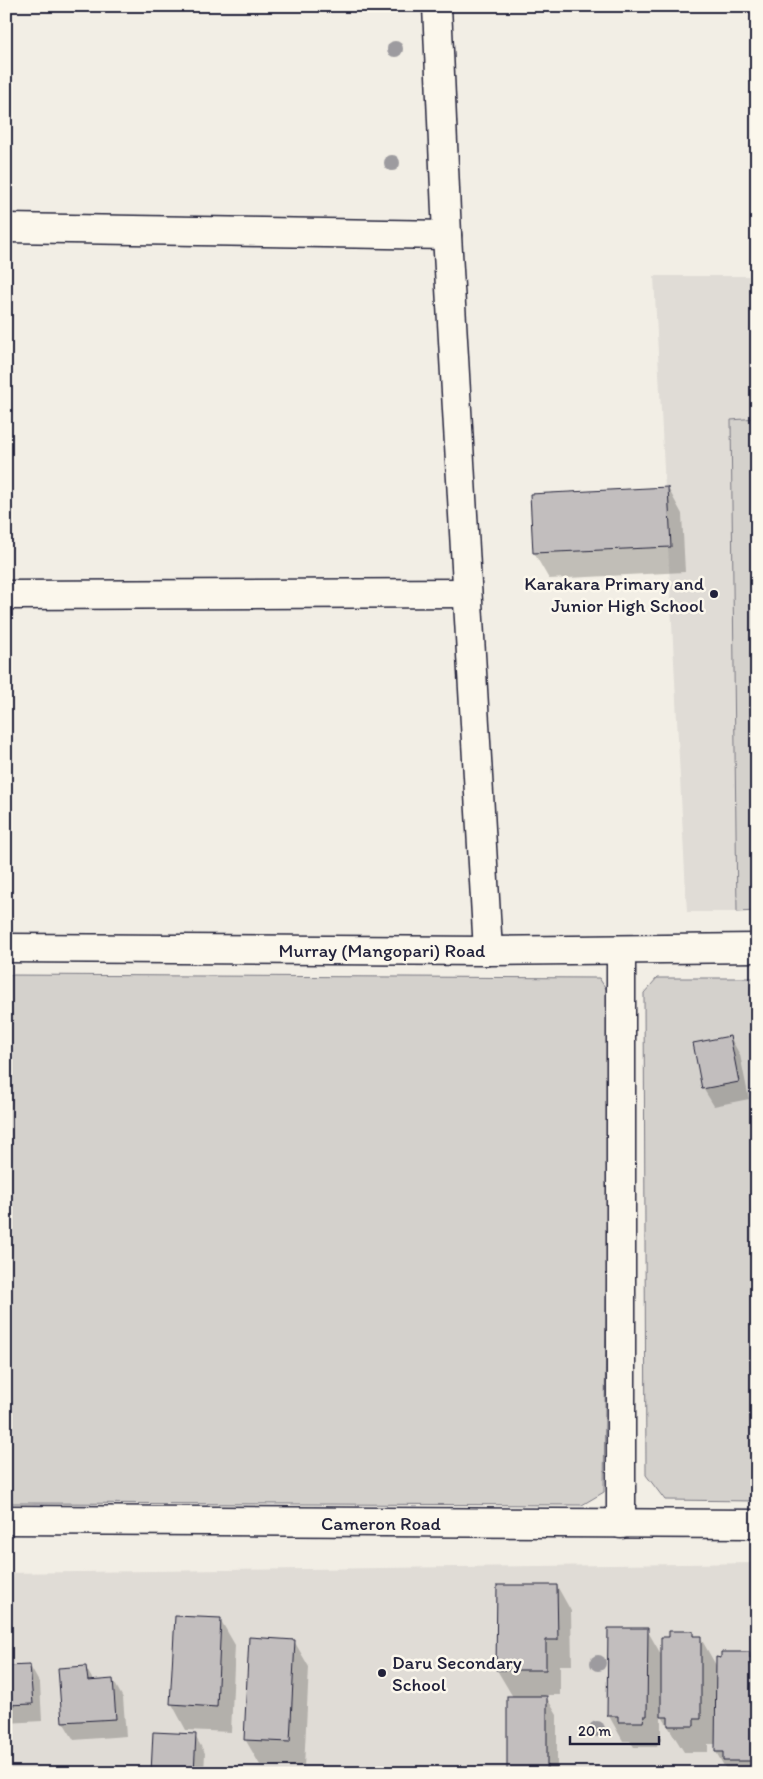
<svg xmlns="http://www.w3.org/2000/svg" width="763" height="1779" font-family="Itim,sans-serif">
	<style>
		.built { fill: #e0dcd6 }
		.green { fill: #d4d1cc; stroke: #7b7a84 }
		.shadow { fill: #0003 }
		.building { fill: #c2bebe; stroke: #22223b }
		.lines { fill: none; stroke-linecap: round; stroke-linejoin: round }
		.minor-casing { stroke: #22223b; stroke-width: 31 }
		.minor { stroke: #fbf7ec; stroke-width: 28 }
		.tree { fill: #9d9b9f }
		.poi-dot { fill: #22223b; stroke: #fbf7ec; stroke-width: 2 }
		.labels { text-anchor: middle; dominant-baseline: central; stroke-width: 5; stroke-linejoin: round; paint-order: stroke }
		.poi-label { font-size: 19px; fill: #22223b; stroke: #fbf7ec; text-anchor: end }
		.street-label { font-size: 19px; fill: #22223b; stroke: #fbf7ec }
	</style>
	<rect width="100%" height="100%" fill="#f2eee5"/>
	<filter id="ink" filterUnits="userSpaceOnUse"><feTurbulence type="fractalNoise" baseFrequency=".02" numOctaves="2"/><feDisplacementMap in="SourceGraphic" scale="10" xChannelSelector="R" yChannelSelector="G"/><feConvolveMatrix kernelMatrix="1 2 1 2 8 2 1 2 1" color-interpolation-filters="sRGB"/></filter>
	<g filter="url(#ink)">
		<g class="built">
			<polygon points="654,276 757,276 757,912 687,912"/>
			<polygon points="757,1563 757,1773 6,1773 6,1573"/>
		</g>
		<g class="green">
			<polygon points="757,418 757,911 737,912 731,420"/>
			<polygon points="6,975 599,978 610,995 604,1492 582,1505 6,1503"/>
			<polygon points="657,978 757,978 757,1501 665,1500 646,1475 644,993"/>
		</g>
		<g class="shadow">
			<polygon points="668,488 682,514 685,572 549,579 534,553 531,495"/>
			<polygon points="730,1037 740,1055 749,1099 714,1106 703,1088"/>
			<polygon points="557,1586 571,1611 572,1665 560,1665 560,1695 545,1695 557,1715 557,1773 508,1773 513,1697 497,1670"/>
			<polygon points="220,1619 235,1645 231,1732 186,1730 172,1704"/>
			<polygon points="647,1630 662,1656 692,1633 695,1637 700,1637 717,1667 749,1653 757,1667 757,1773 728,1773 716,1752 716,1744 708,1744 708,1752 684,1752 661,1715 661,1741 658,1741 657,1747 634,1747 630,1741 623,1741 609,1716"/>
			<polygon points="294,1641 309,1667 304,1767 260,1765 245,1739"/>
			<polygon points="30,1666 40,1684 42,1721 6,1723 6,1668"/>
			<polygon points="86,1668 94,1682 113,1680 123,1698 126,1736 74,1740 63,1722 60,1669"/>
			<polygon points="195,1736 205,1753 204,1773 152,1773"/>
		</g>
		<g class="building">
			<polygon points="668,487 671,547 533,553 530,494"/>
			<polygon points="730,1036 739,1082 702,1089 693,1043"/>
			<polygon points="497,1585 557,1585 558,1640 546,1640 546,1670 496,1670"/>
			<polygon points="175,1616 221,1618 217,1707 170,1704"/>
			<polygon points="608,1628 648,1628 647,1716 644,1716 643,1722 618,1722 618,1716 607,1716"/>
			<polygon points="669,1631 693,1631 693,1636 701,1636 701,1719 694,1719 694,1726 668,1726 668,1717 661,1717 661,1637 669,1637"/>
			<polygon points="249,1637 295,1640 290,1742 244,1740"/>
			<polygon points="721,1652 750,1652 750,1658 753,1658 752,1761 723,1761 723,1752 715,1752 716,1657 721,1658"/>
			<polygon points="30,1665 33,1704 6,1705 6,1666"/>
			<polygon points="86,1666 88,1681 113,1679 116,1719 62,1722 58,1668"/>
			<rect x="507" y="1696" width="40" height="77"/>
			<polygon points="153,1732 196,1734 194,1773 151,1773"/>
		</g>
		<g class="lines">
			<defs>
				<g id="minor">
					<polyline points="437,6 447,235 488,951"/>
					<polyline points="6,228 447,235"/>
					<polyline points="6,595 467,593"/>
					<polyline points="6,948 488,951 757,948"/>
					<polyline points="621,950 621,1524"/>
					<polyline points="6,1520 757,1524"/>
				</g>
			</defs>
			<use href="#minor" class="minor-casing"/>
			<use href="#minor" class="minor"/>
		</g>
		<g class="tree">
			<circle cx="395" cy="49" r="8"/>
			<circle cx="392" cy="163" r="8"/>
			<circle cx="598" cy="1663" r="8"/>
			<circle cx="597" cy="1729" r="8"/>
		</g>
	</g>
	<g class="poi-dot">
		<circle cx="714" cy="594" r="5"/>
		<circle cx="382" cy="1673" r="5"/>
	</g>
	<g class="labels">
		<g class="poi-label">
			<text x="704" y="583">Karakara Primary and<tspan x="704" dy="22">Junior High School</tspan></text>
			<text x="392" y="1662" text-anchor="start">Daru Secondary<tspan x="392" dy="22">School</tspan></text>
		</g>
		<g class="street-label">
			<text x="382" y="950">Murray (Mangopari) Road</text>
			<text x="381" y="1523">Cameron Road</text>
		</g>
	</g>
	<rect width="763" height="1779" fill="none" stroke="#fbf7ec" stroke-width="25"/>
	<rect x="12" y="12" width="738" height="1754" fill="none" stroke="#22223b" stroke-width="2" filter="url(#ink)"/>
	<path d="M570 1736v8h89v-8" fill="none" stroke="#22223b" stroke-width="2.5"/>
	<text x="578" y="1736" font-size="15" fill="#22223b" stroke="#fbf7ec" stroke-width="4" paint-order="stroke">20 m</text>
</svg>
